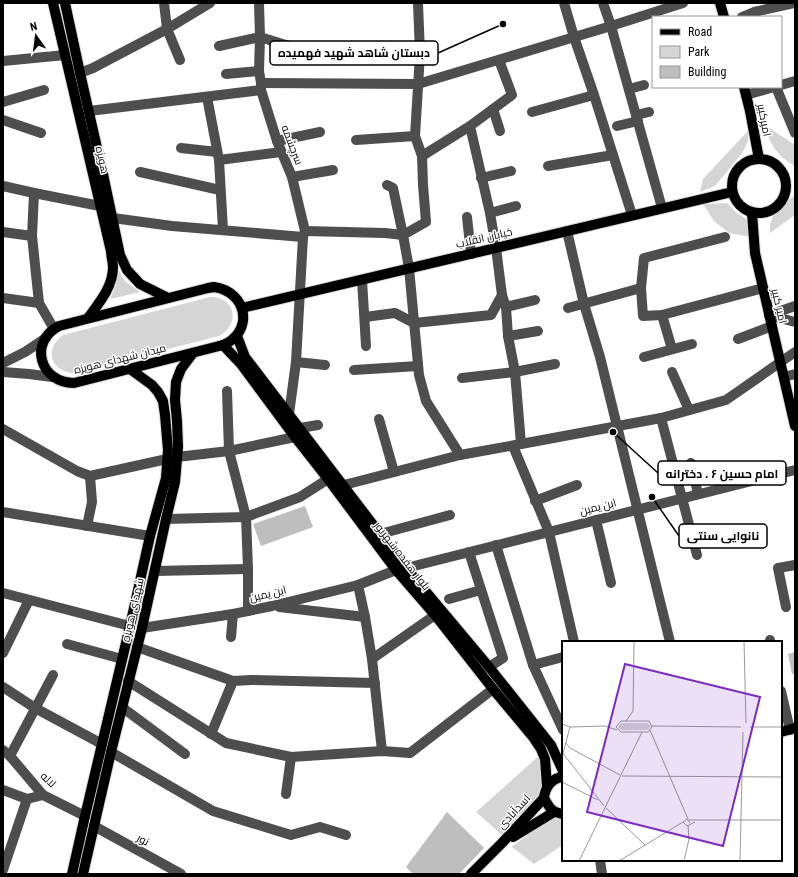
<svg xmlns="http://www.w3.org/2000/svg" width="798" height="877" font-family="'Roboto Condensed',Cairo,sans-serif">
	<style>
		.green { fill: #d5d5d5 }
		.building { fill: #bebebe }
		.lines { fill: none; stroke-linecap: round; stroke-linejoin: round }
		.major-casing { stroke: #dbdbdb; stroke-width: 12 }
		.minor { stroke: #4e4e4e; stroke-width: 10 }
		.major { stroke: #000; stroke-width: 10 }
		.labels { text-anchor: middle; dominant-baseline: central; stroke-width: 3; stroke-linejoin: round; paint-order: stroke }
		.street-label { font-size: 11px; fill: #000; stroke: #fff }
		.inset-road { fill: none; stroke: #999; stroke-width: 1 }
		.view { fill: #7b2cbf; fill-opacity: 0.15; stroke: #7b2cbf; stroke-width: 2 }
		.inset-edge { fill: none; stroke: #000; stroke-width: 2 }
		.leader { fill: none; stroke: #000; stroke-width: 1.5 }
		.callout-dot { fill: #000; stroke: #fff; stroke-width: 1.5 }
		.callout { fill: #fff; stroke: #000; stroke-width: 1.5 }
		.callout-label { font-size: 12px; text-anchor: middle; font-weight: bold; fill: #000 }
	</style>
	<rect width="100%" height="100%" fill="#fff"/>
	<g class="green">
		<path d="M762 123 795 145V166C775 155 771 143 762 123Z"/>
		<polygon points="748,131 748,141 743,152 715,186 700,192 703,179"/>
		<path d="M795 195V215L770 233C768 215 782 205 795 195Z"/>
		<polygon points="727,203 737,213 749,221 750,237 729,233 714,221 703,204"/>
		<polygon points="118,269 125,281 140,292 110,299 116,285"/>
		<path d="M210 297C234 296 242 323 219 336L73 373C50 371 44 349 63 335Z"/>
		<polygon points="541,754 544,788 532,804 503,836 476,812"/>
		<polygon points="551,816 563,820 563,845 534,864 512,847"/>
	</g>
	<g class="building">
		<polygon points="305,506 313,527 261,546 253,524"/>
		<polygon points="795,652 795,674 792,674 788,654"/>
		<polygon points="447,812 484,848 459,874 413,874 406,867"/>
	</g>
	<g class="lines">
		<defs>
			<g id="major">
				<path d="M53 3 111 251C111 256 113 262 113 267 113 287 99 303 88 318"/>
				<polyline points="65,3 80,73 103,174 120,255 127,270 140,284 168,298"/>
				<polyline points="720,3 724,17"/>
				<polyline points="744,87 750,111 759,159"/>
				<circle cx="759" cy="186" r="27"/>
				<polyline points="752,213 755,253 795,426"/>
				<path d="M214 287C248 292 254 332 223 345L74 383C40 383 28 342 59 326L208 288Z"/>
				<polyline points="242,308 732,192"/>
				<polyline points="237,336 245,357 406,568 489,667 551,745 563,771"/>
				<polyline points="223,345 241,364 295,437 328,479 396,570 435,615 493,689 533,737 541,749 545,759 547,786"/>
				<polyline points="781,732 795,728"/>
				<path d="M563 777C552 778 545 787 544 798 549 807 551 812 563 814"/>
				<polyline points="513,837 554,812"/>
				<polyline points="72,874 85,816 130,626 150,536 166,478 168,450 165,415 163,401 158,392 152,385 130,369"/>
				<polyline points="83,874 111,752 142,628 166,519 175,482 178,447 177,421 175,400 176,382 181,369 193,353"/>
				<polyline points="471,874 502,843 544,798"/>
			</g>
		</defs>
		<use href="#major" class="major-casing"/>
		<g class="minor">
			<polyline points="164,3 167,29 180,60"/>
			<polyline points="259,3 260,37 259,71 261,83 261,90 277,141 292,177 305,231 303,237 296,362 289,414"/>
			<polyline points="564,3 574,37 594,95 632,215"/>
			<polyline points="603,3 611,26 662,208"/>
			<polyline points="742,17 754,12 794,3"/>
			<polyline points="219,46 260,37 315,54 420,54"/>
			<polyline points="499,60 512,95 470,126 490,213 496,248 502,295 506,307 508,336 515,372 521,444"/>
			<polyline points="3,61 65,55"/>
			<polyline points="80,73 93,68 167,29 210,3"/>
			<polyline points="226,74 259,71"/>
			<polyline points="261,83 418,84 611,26 683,3"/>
			<polyline points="781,85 795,81"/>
			<polyline points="776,87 795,133"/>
			<polyline points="629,89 644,85"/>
			<polyline points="746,95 774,87"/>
			<polyline points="207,97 219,160 223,230"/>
			<polyline points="3,102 44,90"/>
			<polyline points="493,109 500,131"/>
			<polyline points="89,111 261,90"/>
			<polyline points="532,112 594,95"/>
			<polyline points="636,115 649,112"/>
			<polyline points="3,120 41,133"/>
			<polyline points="617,126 638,121"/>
			<polyline points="356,140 415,136"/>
			<polyline points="277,141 320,132"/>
			<polyline points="181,148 217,152"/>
			<polyline points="422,156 470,126"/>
			<polyline points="219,160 281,152"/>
			<polyline points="548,166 613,155"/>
			<polyline points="140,172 220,190"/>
			<polyline points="292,177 333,170"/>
			<polyline points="481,178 511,171"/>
			<polyline points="387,185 393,188 403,235 409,268 419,375 426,401 460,455"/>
			<polyline points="3,186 34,193 32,236 39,303 54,329"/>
			<polyline points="34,193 100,206"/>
			<polyline points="490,213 516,206"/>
			<polyline points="467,217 471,254"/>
			<polyline points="113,218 172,226 303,237"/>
			<polyline points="305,231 385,233 403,235"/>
			<polyline points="567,231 584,304 600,357 617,426 670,642"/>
			<polyline points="3,232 32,236"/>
			<polyline points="403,235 426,222 423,185 422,156 415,136 420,54 418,3"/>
			<polyline points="362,280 366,346"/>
			<polyline points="641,288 644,258 725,237"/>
			<polyline points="3,298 39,303"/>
			<polyline points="506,307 535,300"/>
			<polyline points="568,308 641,288 643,316 662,315 763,288"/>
			<polyline points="662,315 672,349"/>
			<polyline points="769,315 795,306"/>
			<polyline points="769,315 795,322"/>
			<polyline points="365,317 395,313 414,323 491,315 502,295"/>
			<polyline points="508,336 538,331"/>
			<polyline points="738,339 772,326"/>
			<polyline points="644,357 692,344"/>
			<polyline points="296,362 325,365"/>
			<polyline points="3,363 25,352 46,338"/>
			<polyline points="354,370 418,366"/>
			<polyline points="3,372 29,374 52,377"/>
			<polyline points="672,372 689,410"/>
			<polyline points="784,377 795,374"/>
			<polyline points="462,378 515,372 555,364"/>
			<polyline points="227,391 229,451 246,517 248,569 248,611"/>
			<polyline points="661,418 697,555"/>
			<polyline points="379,419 394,472"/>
			<polyline points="300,428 318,425"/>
			<polyline points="3,429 77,471 90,476 167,459"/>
			<polyline points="513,446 549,532 574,642"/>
			<polyline points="177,457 229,451 295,437"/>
			<polyline points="691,463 698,494"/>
			<polyline points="344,485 460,455 521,444 661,418 726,400 795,352"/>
			<polyline points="535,501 577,485"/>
			<polyline points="3,512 150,536"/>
			<polyline points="166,519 246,517 300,497 328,479"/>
			<polyline points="596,520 611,583"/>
			<polyline points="87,526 92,502 90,476"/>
			<polyline points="380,534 450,515"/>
			<polyline points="496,545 533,665 563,730"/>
			<polyline points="469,552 503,658 489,667"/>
			<polyline points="155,571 248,569"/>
			<polyline points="358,585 365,617 372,659 382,751"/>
			<polyline points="3,593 130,626"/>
			<polyline points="449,599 481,590"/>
			<polyline points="279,607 365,617"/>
			<polyline points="786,607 778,568 795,565"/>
			<polyline points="142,628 233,614 272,606 358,585 396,570 406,568 795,470"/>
			<polyline points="231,637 233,614"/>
			<polyline points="770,640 770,642"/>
			<polyline points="67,644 122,659"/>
			<polyline points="137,647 233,681 251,680 375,683"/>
			<polyline points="3,653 29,600"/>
			<polyline points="372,659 435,615"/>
			<polyline points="533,665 563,657"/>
			<polyline points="128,681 226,743 291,757 382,751 410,753 493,689"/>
			<polyline points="3,687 35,708 102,744"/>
			<polyline points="781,691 790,730"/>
			<polyline points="123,708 185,754"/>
			<polyline points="211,734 233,681"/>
			<polyline points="3,750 10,756 43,795 85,816"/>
			<polyline points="111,752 213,811 291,835 320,827 346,835"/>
			<polyline points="10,756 53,675"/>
			<polyline points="3,790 27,799 43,795"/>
			<polyline points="286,794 291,757"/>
			<polyline points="94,826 181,874"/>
			<polyline points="600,860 602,874"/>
			<polyline points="3,870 27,799"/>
		</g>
		<use href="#major" class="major"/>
	</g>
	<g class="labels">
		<g class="street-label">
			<text transform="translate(764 120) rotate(79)">امیرکبیر</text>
			<text transform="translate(292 145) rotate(69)">سرچشمه</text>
			<text transform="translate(102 160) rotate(77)">هویزه</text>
			<text transform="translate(484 238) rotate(-13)">خیابان انقلاب</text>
			<text transform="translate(779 306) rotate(77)">امیر کبیر</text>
			<text transform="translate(120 359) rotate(-14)">میدان شهدای هویزه</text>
			<text transform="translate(598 507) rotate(-14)">ابن یمین</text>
			<text transform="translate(402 556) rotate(52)">بلوار هفده شهریور</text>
			<text transform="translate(268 594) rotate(-13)">ابن یمین</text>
			<text transform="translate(133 610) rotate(-77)">شهدای هویزه</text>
			<text transform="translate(48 780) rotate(44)">لاله</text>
			<text transform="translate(514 812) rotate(-47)">اسدآبادی</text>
			<text transform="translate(143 840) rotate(29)">نور</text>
		</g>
	</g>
	<g transform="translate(562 641)">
		<rect width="220" height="220" fill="#fff"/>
		<path d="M59 82H85L89 85 86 89H59L56 86Z" fill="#d5d5d5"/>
		<path class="inset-road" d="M182 0 184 82M59 80H87L90 86 86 91H59L54 86ZM64 80 71 70 72 0M0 83 8 86 43 85 55 89M90 85 179 86M188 86H220M88 89 126 178M4 102 8 107 58 134M0 111 42 165M0 116 8 86M60 135 220 136M0 141 36 159M44 167 83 204M126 179H220M128 182 125 178 121 181 125 185 133 181M17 220 80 91M57 220 121 181M122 220 127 198 126 184M178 220 181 91"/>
		<path class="view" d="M63 23 198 56 161 205 25 171Z"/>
		<rect width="220" height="220" class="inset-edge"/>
	</g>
	<path class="leader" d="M503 24L438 53M613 432L658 473M652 497L679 536"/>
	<g class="callout-dot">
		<circle cx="503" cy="24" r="4"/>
		<circle cx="613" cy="432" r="4"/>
		<circle cx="652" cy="497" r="4"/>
	</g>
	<g class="callout">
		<rect x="270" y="41" width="168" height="24" rx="4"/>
		<rect x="658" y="461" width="128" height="24" rx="4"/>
		<rect x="679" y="524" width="88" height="24" rx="4"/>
	</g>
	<g class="callout-label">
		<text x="354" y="57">دبستان شاهد شهید فهمیده</text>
		<text x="722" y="478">امام حسین ۶ . دخترانه</text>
		<text x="723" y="540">نانوایی سنتی</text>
	</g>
	<rect width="798" height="877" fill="none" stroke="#000000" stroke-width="8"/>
	<rect x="652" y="16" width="130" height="72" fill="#ffffff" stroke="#999999"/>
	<rect x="660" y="29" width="20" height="6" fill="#000000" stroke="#999999"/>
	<text x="688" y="36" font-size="12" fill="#000000">Road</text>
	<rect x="660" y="46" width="20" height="12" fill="#d5d5d5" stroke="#999999"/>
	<text x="688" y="56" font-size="12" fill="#000000">Park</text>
	<rect x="660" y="66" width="20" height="12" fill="#bebebe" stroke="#999999"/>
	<text x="688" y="76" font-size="12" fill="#000000">Building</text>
	<g transform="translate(36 36) rotate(346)" stroke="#ffffff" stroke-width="3" paint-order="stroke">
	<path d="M0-3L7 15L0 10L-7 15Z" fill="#000000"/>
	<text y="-6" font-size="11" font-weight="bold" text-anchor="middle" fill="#000000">N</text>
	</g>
</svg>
